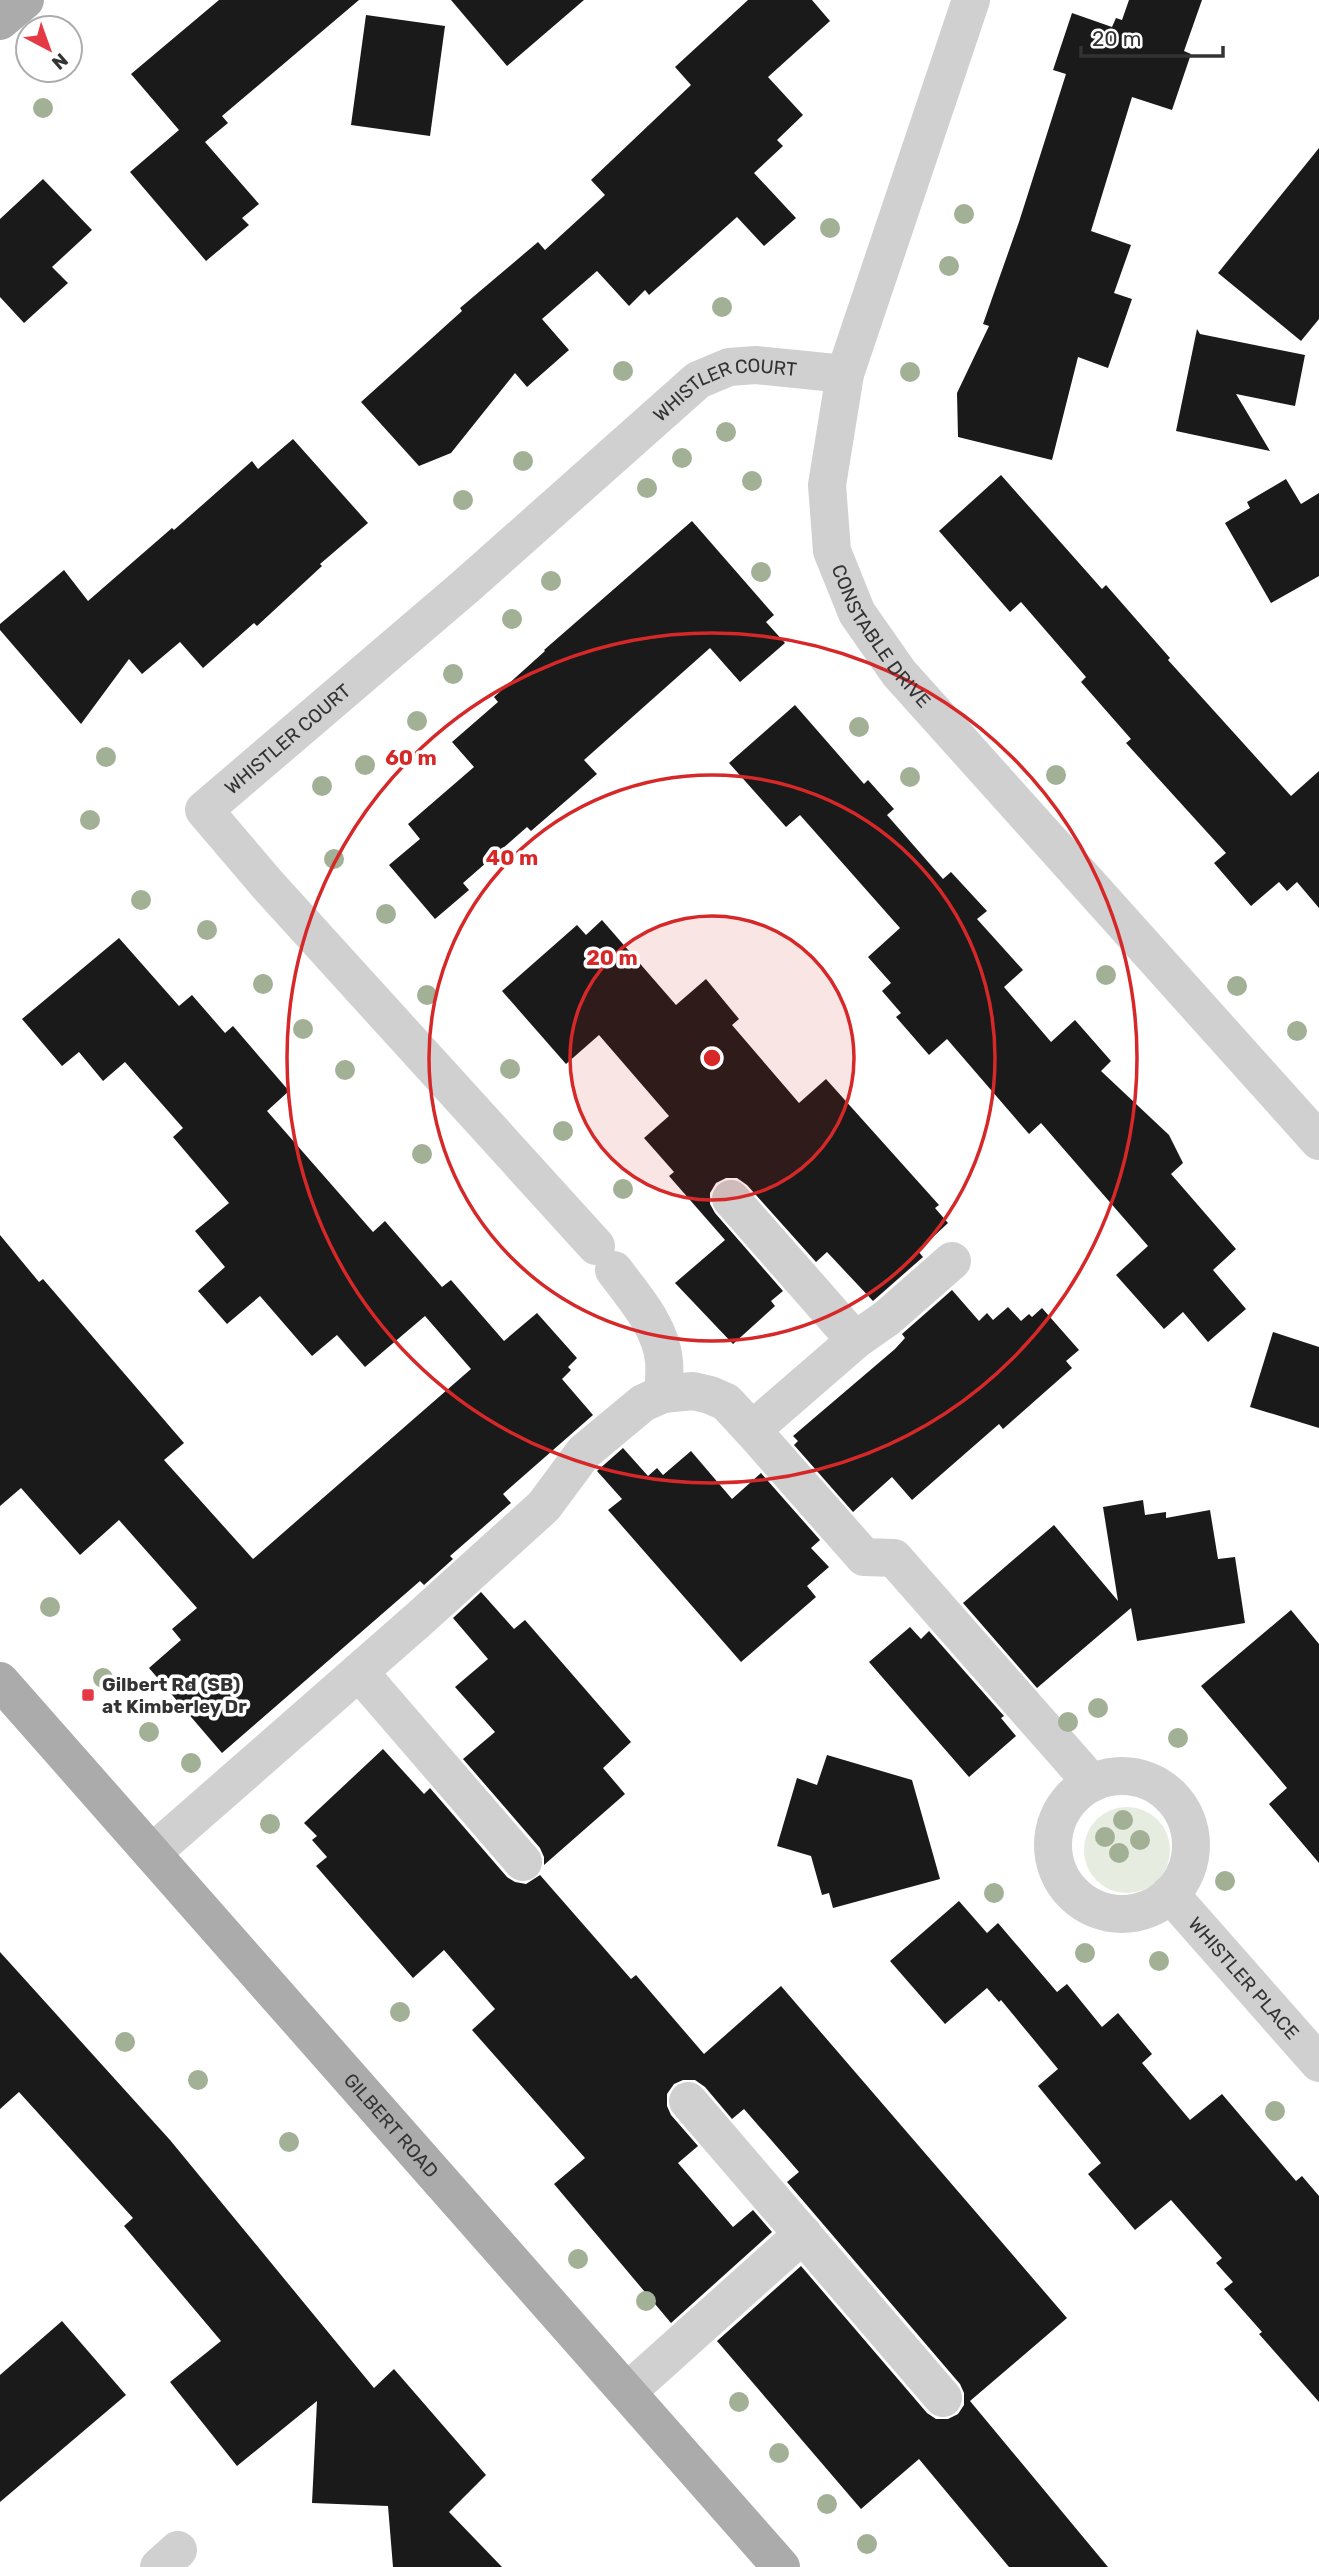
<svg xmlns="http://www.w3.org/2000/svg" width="1319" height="2567" font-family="Rubik,sans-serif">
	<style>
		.green { fill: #e6ecdf }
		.building { fill: #1a1a1a }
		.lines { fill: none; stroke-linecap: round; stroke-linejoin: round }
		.minor { stroke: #d0d0d0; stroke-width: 38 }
		.major { stroke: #ababab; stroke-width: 38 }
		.tree { fill: #a2b095 }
		.ring { fill: none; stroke: #d62828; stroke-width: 3.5 }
		.poi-dot { fill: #e63946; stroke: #fff; stroke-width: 2.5 }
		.labels { text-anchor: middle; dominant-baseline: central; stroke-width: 7; stroke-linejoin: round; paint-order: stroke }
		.street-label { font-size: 19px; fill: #333; stroke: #fff }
		.poi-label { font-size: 19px; font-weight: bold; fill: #333; stroke: #fff; text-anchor: start }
		.centre { fill: #d62828; stroke: #fff; stroke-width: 3.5 }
		.ring-label { font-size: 21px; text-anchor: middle; font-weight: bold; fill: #d62828; stroke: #fff; stroke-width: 7; stroke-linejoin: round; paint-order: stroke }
	</style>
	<rect width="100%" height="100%" fill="#fff"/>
	<circle class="green" cx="1127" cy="1850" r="43"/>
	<g class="building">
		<polygon points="219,0 359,0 222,116 228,123 205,142 259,204 242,218 249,225 206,261 130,172 179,130 131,74"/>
		<polygon points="451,0 584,0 507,66"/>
		<polygon points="748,0 812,0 830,21 768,77 803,115 777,140 783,146 754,173 796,218 764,246 737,217 649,295 645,290 629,306 597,271 542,319 569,350 527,387 515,373 451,453 419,466 361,402 462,311 460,308 538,242 545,250 605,195 591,180 691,85 675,67"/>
		<polygon points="1129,0 1202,0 1184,51 1191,54 1172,110 1132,97 1091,231 1131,245 1114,293 1132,299 1108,368 1078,357 1052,460 958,437 957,393 989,326 983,324 1019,222 1066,74 1053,70 1072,13 1112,27 1116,18 1122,20"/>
		<polygon points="366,15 445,26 430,136 351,125"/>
		<polygon points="1319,148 1319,319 1301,341 1218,273"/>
		<polygon points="43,179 92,230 52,267 68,283 24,323 0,297 0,219"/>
		<polygon points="1197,329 1200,334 1305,355 1295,406 1236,394 1270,451 1176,431"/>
		<polygon points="293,439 368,523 320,564 322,566 257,626 254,623 203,668 180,642 142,674 129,659 81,724 0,630 0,624 64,570 88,601 172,528 174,530 252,461 258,469"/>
		<polygon points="1001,475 1102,589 1106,585 1170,658 1168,660 1291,796 1319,771 1319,908 1297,882 1287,891 1279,882 1251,906 1214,863 1226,853 1126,743 1131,739 1081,682 1086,677 1021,602 1010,612 939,531"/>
		<polygon points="1286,479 1301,504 1319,493 1319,576 1271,603 1225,523 1250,508 1247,502"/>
		<polygon points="692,521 774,615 766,622 785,643 740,682 710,648 584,760 597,774 531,831 527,827 463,883 469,890 435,919 389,865 420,839 408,824 474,767 452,742 498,702 494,697 545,651 544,650"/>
		<polygon points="795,705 864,784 868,780 894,809 887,815 943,879 951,872 987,911 977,919 1023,970 1004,987 1051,1042 1075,1020 1111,1061 1101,1071 1169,1135 1183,1163 1171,1174 1236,1249 1213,1270 1246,1309 1208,1342 1183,1312 1164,1329 1116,1275 1148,1246 1041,1123 1029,1134 947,1039 929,1055 896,1017 901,1013 882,991 891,983 868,957 900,928 800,815 786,827 729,763"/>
		<polygon points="602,920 676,1005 706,979 739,1019 732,1025 799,1103 826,1079 939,1205 935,1208 948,1223 918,1251 923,1257 873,1301 827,1252 816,1262 747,1185 737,1178 726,1178 716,1183 710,1193 710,1204 715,1213 783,1291 771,1301 775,1306 733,1344 675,1283 725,1240 669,1176 674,1172 644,1138 669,1116 599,1035 566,1064 502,991 577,925 586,935"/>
		<polygon points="119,938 179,1006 192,995 225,1033 233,1026 289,1091 267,1111 373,1232 385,1221 442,1287 451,1280 504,1341 537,1313 577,1358 568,1367 571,1370 562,1379 593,1415 503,1494 511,1503 450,1556 453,1559 424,1585 420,1581 222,1753 149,1668 181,1640 172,1629 197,1608 119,1520 80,1555 21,1488 0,1506 0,1235 39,1282 43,1279 184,1443 164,1460 253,1559 471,1369 425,1316 365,1367 337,1335 312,1356 260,1296 227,1324 198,1291 225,1267 195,1231 229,1203 173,1137 183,1128 125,1062 103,1081 79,1052 62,1066 22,1019"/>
		<polygon points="952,1290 979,1321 987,1313 993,1320 1008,1307 1021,1321 1029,1314 1032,1317 1042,1308 1079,1350 1066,1361 1072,1368 1003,1429 999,1424 912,1500 892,1477 853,1512 794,1445 798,1441 793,1436 895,1349 905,1338 902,1334"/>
		<polygon points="1273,1332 1319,1347 1319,1428 1250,1407"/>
		<polygon points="623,1448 648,1476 657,1468 663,1475 691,1451 732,1499 761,1473 820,1540 811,1548 829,1567 807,1586 816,1597 741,1662 608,1510 622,1499 597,1471"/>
		<polygon points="1143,1500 1145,1515 1166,1512 1166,1518 1210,1510 1218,1559 1235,1557 1245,1623 1137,1641 1131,1608 1037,1688 963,1603 1054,1525 1118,1601 1103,1507"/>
		<polygon points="481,1592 514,1629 525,1620 631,1742 603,1768 625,1794 544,1865 544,1857 540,1848 463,1759 495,1732 455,1687 488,1659 453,1618"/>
		<polygon points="1291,1610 1319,1644 1319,1863 1269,1804 1287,1788 1201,1686"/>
		<polygon points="910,1627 921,1639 929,1631 1004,1716 1001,1718 1016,1736 969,1777 869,1662"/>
		<polygon points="383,1749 424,1794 430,1788 507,1877 515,1882 526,1884 540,1875 631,1979 636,1975 704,2054 781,1986 1067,2318 970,2401 1108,2567 1009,2567 919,2459 861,2509 717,2341 801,2266 927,2413 936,2419 948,2419 958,2414 964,2405 964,2393 960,2384 787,2182 799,2172 744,2109 732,2119 705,2087 695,2080 683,2080 674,2084 667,2094 667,2106 671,2115 698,2146 678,2163 733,2227 753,2210 772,2232 671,2323 554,2184 585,2158 472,2030 495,2009 444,1950 413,1978 316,1866 327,1857 312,1840 317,1836 304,1823"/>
		<polygon points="827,1755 912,1780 940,1879 833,1908 829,1893 822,1895 811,1856 777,1846 797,1778 817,1785"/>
		<polygon points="959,1901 987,1933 998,1923 1057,1992 1067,1984 1102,2027 1118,2013 1152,2054 1142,2063 1190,2120 1222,2094 1296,2181 1302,2176 1319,2196 1319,2402 1259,2334 1262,2332 1224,2289 1233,2282 1216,2263 1222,2258 1171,2200 1135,2230 1088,2174 1101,2163 1038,2086 1058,2069 1001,2000 999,2002 987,1988 945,2024 890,1961"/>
		<polygon points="0,1952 170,2140 374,2388 394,2369 486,2475 449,2512 502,2567 393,2567 388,2506 312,2503 317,2401 237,2466 170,2382 221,2341 124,2226 133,2218 19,2092 0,2109"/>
		<polygon points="62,2321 126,2395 0,2502 0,2375"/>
	</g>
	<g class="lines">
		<g class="minor">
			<path id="s1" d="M971 0 845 374 827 485 832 551 857 613 899 673 1319 1141"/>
			<polyline points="731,1199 855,1340"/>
			<path id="s2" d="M596 1246 267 884 204 810 465 587 698 380 729 367 756 365 845 374"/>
			<path d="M614 1270C633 1296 661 1326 664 1361 665 1371 664 1383 663 1394"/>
			<polyline points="752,1430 864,1557 894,1558 1092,1783"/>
			<polyline points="359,1672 523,1862"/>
			<circle cx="1122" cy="1845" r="69"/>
			<polyline points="152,1853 418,1620 544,1506 584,1452 643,1403 663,1394 693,1391 710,1395 726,1402 752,1430 857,1339 887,1318 952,1261"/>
			<path id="s3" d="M1170 1894 1319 2063"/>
			<polyline points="688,2101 943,2398"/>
			<polyline points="627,2392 803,2234"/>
			<polyline points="159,2567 178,2550"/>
		</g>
		<g class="major">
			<polyline points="0,21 25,0"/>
			<path id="s4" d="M0 1681 781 2567"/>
		</g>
	</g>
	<g class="tree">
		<circle cx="43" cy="108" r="10"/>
		<circle cx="964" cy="214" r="10"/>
		<circle cx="830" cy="228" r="10"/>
		<circle cx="949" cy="266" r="10"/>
		<circle cx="722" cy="307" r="10"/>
		<circle cx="623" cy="371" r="10"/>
		<circle cx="910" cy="372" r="10"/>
		<circle cx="726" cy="432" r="10"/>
		<circle cx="682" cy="458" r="10"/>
		<circle cx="523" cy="461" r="10"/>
		<circle cx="752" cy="481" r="10"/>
		<circle cx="647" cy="488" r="10"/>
		<circle cx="463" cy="500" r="10"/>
		<circle cx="761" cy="572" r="10"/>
		<circle cx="551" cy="581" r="10"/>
		<circle cx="512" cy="619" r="10"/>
		<circle cx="453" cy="674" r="10"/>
		<circle cx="417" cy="721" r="10"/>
		<circle cx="859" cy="727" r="10"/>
		<circle cx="106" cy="757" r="10"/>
		<circle cx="365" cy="765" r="10"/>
		<circle cx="1056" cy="775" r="10"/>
		<circle cx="910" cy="777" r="10"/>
		<circle cx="322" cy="786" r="10"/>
		<circle cx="90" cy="820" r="10"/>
		<circle cx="334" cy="859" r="10"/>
		<circle cx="141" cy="900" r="10"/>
		<circle cx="386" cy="914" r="10"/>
		<circle cx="207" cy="930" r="10"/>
		<circle cx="1106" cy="975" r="10"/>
		<circle cx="263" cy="984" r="10"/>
		<circle cx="1237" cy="986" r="10"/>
		<circle cx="427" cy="995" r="10"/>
		<circle cx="303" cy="1029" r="10"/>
		<circle cx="1297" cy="1031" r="10"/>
		<circle cx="510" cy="1069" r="10"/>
		<circle cx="345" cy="1070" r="10"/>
		<circle cx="563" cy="1131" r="10"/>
		<circle cx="422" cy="1154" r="10"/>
		<circle cx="623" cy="1189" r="10"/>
		<circle cx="50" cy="1607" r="10"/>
		<circle cx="103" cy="1678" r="10"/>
		<circle cx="1098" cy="1708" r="10"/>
		<circle cx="1068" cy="1722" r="10"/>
		<circle cx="149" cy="1732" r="10"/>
		<circle cx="1178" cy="1738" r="10"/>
		<circle cx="191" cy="1763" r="10"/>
		<circle cx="1123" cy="1820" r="10"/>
		<circle cx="270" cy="1824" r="10"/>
		<circle cx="1105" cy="1837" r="10"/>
		<circle cx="1140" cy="1840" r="10"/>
		<circle cx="1119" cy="1853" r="10"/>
		<circle cx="1225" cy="1881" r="10"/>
		<circle cx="994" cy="1893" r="10"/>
		<circle cx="1085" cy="1953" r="10"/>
		<circle cx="1159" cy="1961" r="10"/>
		<circle cx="400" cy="2012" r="10"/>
		<circle cx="125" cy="2042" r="10"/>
		<circle cx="198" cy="2080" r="10"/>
		<circle cx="1275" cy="2111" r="10"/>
		<circle cx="289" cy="2142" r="10"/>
		<circle cx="578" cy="2259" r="10"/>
		<circle cx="646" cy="2301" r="10"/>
		<circle cx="739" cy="2402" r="10"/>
		<circle cx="779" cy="2453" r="10"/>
		<circle cx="827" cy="2504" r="10"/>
		<circle cx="867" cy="2544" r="10"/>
	</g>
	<circle cx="712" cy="1058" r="142" fill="#d62828" fill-opacity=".12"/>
	<g class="ring">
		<circle cx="712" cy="1058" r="142"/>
		<circle cx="712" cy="1058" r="283"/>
		<circle cx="712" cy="1058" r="425"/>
	</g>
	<rect class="poi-dot" x="81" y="1688" width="14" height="14" rx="3.5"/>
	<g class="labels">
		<g class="street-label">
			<text stroke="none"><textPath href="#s2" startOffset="1264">WHISTLER COURT</textPath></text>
			<text stroke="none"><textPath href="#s1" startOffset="672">CONSTABLE DRIVE</textPath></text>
			<text stroke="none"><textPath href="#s2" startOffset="696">WHISTLER COURT</textPath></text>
			<text stroke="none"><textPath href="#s3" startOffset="112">WHISTLER PLACE</textPath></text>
			<text stroke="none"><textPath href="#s4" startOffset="592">GILBERT ROAD</textPath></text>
		</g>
		<g class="poi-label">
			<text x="102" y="1684">Gilbert Rd (SB)<tspan x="102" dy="22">at Kimberley Dr</tspan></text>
		</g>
	</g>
	<circle cx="712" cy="1058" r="10" class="centre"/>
	<g class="ring-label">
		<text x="411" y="765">60 m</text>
		<text x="512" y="865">40 m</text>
		<text x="612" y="965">20 m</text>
	</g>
	<g transform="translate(49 49) rotate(139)"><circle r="33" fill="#ffffff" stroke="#adadad" stroke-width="2"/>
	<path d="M0-5L12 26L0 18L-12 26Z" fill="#e63946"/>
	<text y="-10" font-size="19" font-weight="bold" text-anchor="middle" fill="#333333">N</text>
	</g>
	<path d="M1081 46v10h142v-10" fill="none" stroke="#333333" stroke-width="3.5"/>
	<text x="1092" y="46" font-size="21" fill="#333333" stroke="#ffffff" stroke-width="5" paint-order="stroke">20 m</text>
</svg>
